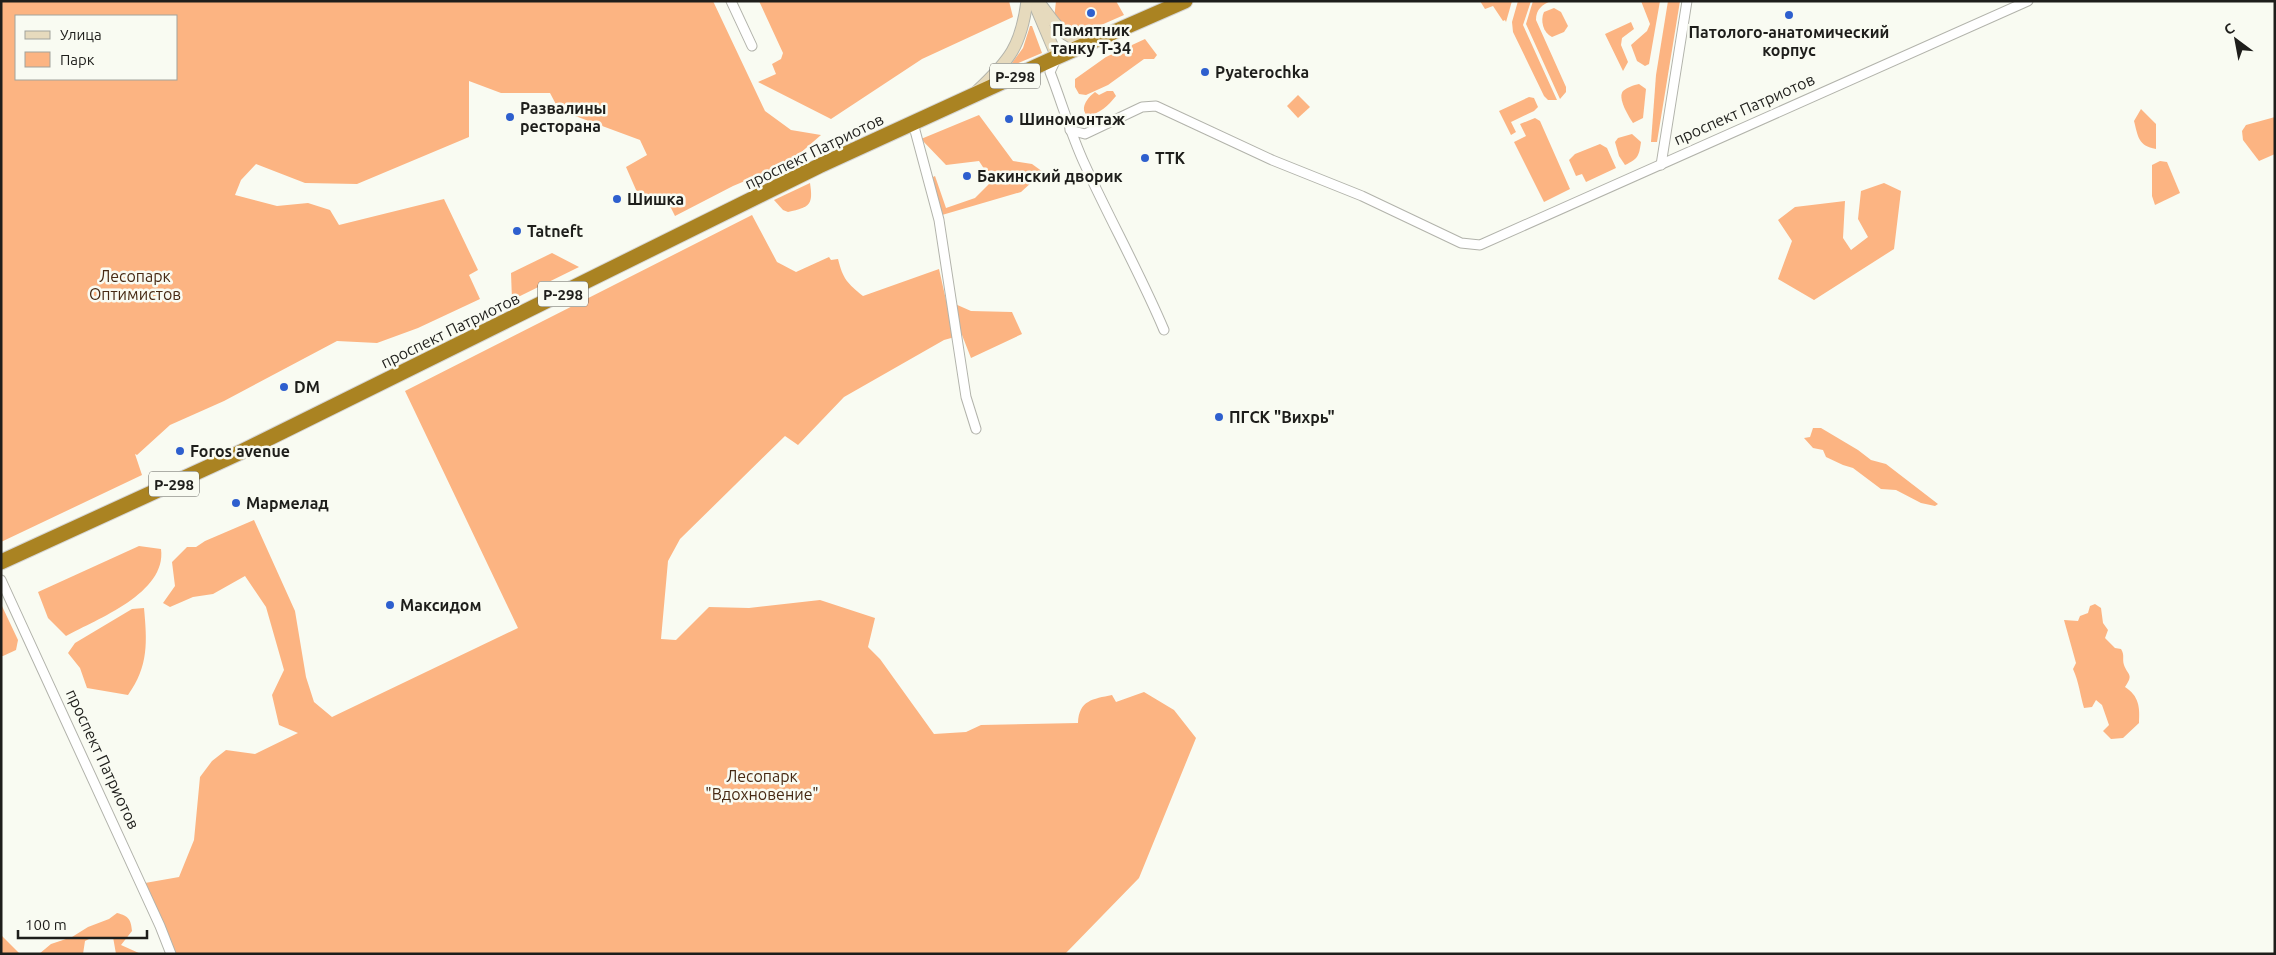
<svg xmlns="http://www.w3.org/2000/svg" width="2276" height="955" font-family="Ubuntu,sans-serif">
	<style>
		.green { fill: #fcb482; fill-rule: evenodd }
		.lines { fill: none; stroke-linecap: round; stroke-linejoin: round }
		.street-casing { stroke: #b2b3ab; stroke-width: 11 }
		.secondary-casing { stroke: #b2b3ab; stroke-width: 13 }
		.highway-casing { stroke: #d6d6d6; stroke-width: 17 }
		.street { stroke: #fff; stroke-width: 9 }
		.secondary { stroke: #e6dabd; stroke-width: 11 }
		.highway { stroke: #aa8322; stroke-width: 15 }
		.poi-dot { fill: #2e5fce; stroke: #f9fbf2; stroke-width: 2 }
		.labels { text-anchor: middle; dominant-baseline: central; stroke-width: 5; stroke-linejoin: round; paint-order: stroke }
		.shield { fill: #f9fbf2; stroke: #60605c; stroke-width: 1 }
		.shield-label { font-size: 15px; font-weight: bold; fill: #1e1e1b }
		.poi-label { font-size: 16px; font-weight: bold; fill: #1e1e1b; stroke: #f9fbf2; text-anchor: start }
		.street-label { font-size: 16px; fill: #1e1e1b; stroke: #f9fbf2 }
		.park-label { font-size: 16px; fill: #472a14; stroke: #f9fbf2 }
	</style>
	<rect width="100%" height="100%" fill="#f9fbf2"/>
	<g class="green">
		<path d="M1 1H713L765 111 791 130 821 135 790 162 733 186 675 216 671 208 657 196 640 199 626 167 647 155 640 140 559 110 550 93H501L469 81V137L357 184 305 183 256 164 241 180 235 195 277 206 308 203 330 210 339 225 444 199 478 270 469 275 480 299 418 328 377 343 337 341 224 401 170 425 137 455 135 454 142 475 1 542ZM16 16H176V79H16Z"/>
		<polygon points="759,1 1009,1 1013,17 922,59 831,119 758,82 776,74 772,64 781,59 783,53"/>
		<polygon points="1056,1 1116,1 1124,15 1083,33 1066,32 1054,19"/>
		<polygon points="1480,1 1512,1 1506,22 1505,20 1503,21 1493,6 1485,9"/>
		<polygon points="1518,1 1531,1 1523,25 1557,100 1548,100 1544,96 1513,32 1512,22"/>
		<path d="M1533 1H1551C1542 5 1536 9 1536 20L1566 87V92L1560 99 1526 24Z"/>
		<polygon points="1641,1 1660,1 1649,64 1645,66 1637,61 1631,45 1647,31 1650,24"/>
		<polygon points="1668,1 1680,1 1657,142 1651,142 1656,75"/>
		<path d="M1554 8 1561 12 1568 26 1564 32 1552 37C1543 33 1540 20 1544 12Z"/>
		<polygon points="1631,22 1634,29 1622,38 1621,45 1628,62 1623,71 1605,34"/>
		<polygon points="1030,26 1032,26 1042,53 1009,67 1023,48"/>
		<polygon points="1145,39 1157,55 1154,59 1144,59 1108,85 1086,95 1079,94 1075,87 1075,79 1106,57"/>
		<path d="M1639 84 1646 89 1643 118 1633 123C1629 117 1617 98 1623 91 1626 88 1634 85 1639 84Z"/>
		<path d="M1107 91H1113L1116 96C1108 106 1100 113 1088 116 1079 109 1087 98 1095 92L1099 95Z"/>
		<polygon points="1298,95 1310,107 1298,118 1287,106"/>
		<polygon points="1529,97 1534,98 1538,107 1534,111 1511,122 1516,132 1511,135 1499,111"/>
		<path d="M2141 109 2156 124V149C2138 146 2138 136 2134 121Z"/>
		<polygon points="979,115 1013,161 1032,164 1043,172 1021,192 942,215 931,178 935,176 946,208 975,198 992,181 979,161 946,165 921,139"/>
		<polygon points="2275,117 2275,154 2259,161 2243,140 2242,131 2246,125"/>
		<polygon points="1535,118 1540,121 1570,189 1544,202 1514,142 1526,136 1520,124"/>
		<path d="M1632 134 1641 142C1639 156 1638 159 1625 165L1619 156 1615 142 1618 138Z"/>
		<polygon points="1600,144 1607,148 1616,168 1586,182 1582,174 1576,176 1569,160 1575,154"/>
		<polygon points="2160,161 2167,162 2180,193 2155,205 2152,196 2152,165"/>
		<path d="M810 183C813 204 811 207 788 212L783 210 774 200Z"/>
		<polygon points="1884,183 1901,191 1894,249 1814,300 1778,279 1792,241 1778,220 1795,207 1845,201 1843,238 1851,250 1868,237 1858,219 1861,191"/>
		<path d="M752 215 777 262 796 272 829 257 831 260 838 259C843 279 847 283 863 296L939 269 946 300 971 311 1012 312 1022 334 971 358 962 335 944 340 844 397 798 445 785 436 680 539 668 561 661 639 676 640 709 607 749 608 820 600 875 618 868 647 880 659 934 734 966 732 981 725 1078 723C1079 700 1093 699 1112 695L1116 702 1144 692 1174 710 1196 738 1139 878 1065 954H174L145 883 179 877 194 840 200 777 212 761 226 750 255 754 298 733 279 725 272 695 284 670 266 607 245 576 213 594 193 597 170 607 163 603 175 586 172 562 187 547H196L205 541 254 520 295 611 306 677 314 702 332 717 518 628 405 391Z"/>
		<polygon points="552,253 579,267 512,300 511,273"/>
		<polygon points="1813,428 1821,428 1858,450 1871,460 1886,464 1938,504 1935,506 1921,503 1896,490 1881,489 1853,468 1843,465 1826,457 1823,450 1813,448 1804,438 1810,437"/>
		<path d="M139 546 161 549C167 593 97 619 66 636L48 618 38 592Z"/>
		<polygon points="1,604 18,640 16,650 3,656 1,656"/>
		<path d="M2095 604 2101 608 2103 623 2108 630 2105 638 2115 648 2121 649C2125 655 2122 659 2124 665 2128 676 2134 674 2125 687 2139 696 2140 707 2139 723L2123 738 2111 739 2103 731 2109 725 2102 705 2096 700 2092 707 2084 708C2080 695 2079 682 2073 669L2076 663 2064 620 2078 621 2080 616 2088 613 2090 606Z"/>
		<path d="M144 608C147 641 149 666 128 695L87 688 80 668 68 653 75 643 132 609Z"/>
		<path d="M117 913C129 916 131 920 132 931L121 945 141 954H116L113 937 89 939 85 941 83 954H39L51 944 72 937 88 927 109 919Z"/>
		<polygon points="1,935 20,954 1,954"/>
	</g>
	<g class="lines">
		<defs>
			<g id="street">
				<polyline points="731,1 752,46"/>
				<path d="M1057 57 1050 72C1062 103 1071 135 1085 165 1110 220 1140 273 1164 330"/>
				<polyline points="913,123 939,220 966,397 976,429"/>
				<polyline points="1070,130 1085,134 1142,107 1156,106 1272,160 1362,196 1461,243 1480,245 2028,1"/>
				<polyline points="1661,165 1687,1"/>
				<polyline points="1,580 160,926 171,954"/>
			</g>
			<g id="secondary">
				<path d="M1038 1C1056 24 1058 34 1087 44"/>
				<polyline points="1035,5 1057,57"/>
				<path d="M977 91C1010 60 1021 46 1027 1"/>
			</g>
			<polyline id="highway" points="1,562 241,452 819,166 1057,57 1185,1"/>
		</defs>
		<use href="#street" class="street-casing"/>
		<use href="#secondary" class="secondary-casing"/>
		<use href="#highway" class="highway-casing"/>
		<use href="#street" class="street"/>
		<use href="#secondary" class="secondary"/>
		<use href="#highway" class="highway"/>
	</g>
	<g class="poi-dot">
		<circle cx="1091" cy="13" r="5"/>
		<circle cx="1789" cy="15" r="5"/>
		<circle cx="1205" cy="72" r="5"/>
		<circle cx="510" cy="117" r="5"/>
		<circle cx="1009" cy="119" r="5"/>
		<circle cx="1145" cy="158" r="5"/>
		<circle cx="967" cy="176" r="5"/>
		<circle cx="617" cy="199" r="5"/>
		<circle cx="517" cy="231" r="5"/>
		<circle cx="284" cy="387" r="5"/>
		<circle cx="1219" cy="417" r="5"/>
		<circle cx="180" cy="451" r="5"/>
		<circle cx="236" cy="503" r="5"/>
		<circle cx="390" cy="605" r="5"/>
	</g>
	<g class="labels">
		<g class="shield">
			<rect x="990" y="63.5" width="50" height="25" rx="4"/>
			<rect x="538" y="281.5" width="50" height="25" rx="4"/>
			<rect x="149" y="471.5" width="50" height="25" rx="4"/>
		</g>
		<g class="shield-label">
			<text x="1015" y="76">Р-298</text>
			<text x="563" y="294">Р-298</text>
			<text x="174" y="484">Р-298</text>
		</g>
		<g class="poi-label">
			<text x="1091" y="30" text-anchor="middle">Памятник<tspan x="1091" dy="18">танку Т-34</tspan></text>
			<text x="1789" y="32" text-anchor="middle">Патолого-анатомический<tspan x="1789" dy="18">корпус</tspan></text>
			<text x="1215" y="72">Pyaterochka</text>
			<text x="520" y="108">Развалины<tspan x="520" dy="18">ресторана</tspan></text>
			<text x="1019" y="119">Шиномонтаж</text>
			<text x="1155" y="158">ТТК</text>
			<text x="977" y="176">Бакинский дворик</text>
			<text x="627" y="199">Шишка</text>
			<text x="527" y="231">Tatneft</text>
			<text x="294" y="387">DM</text>
			<text x="1229" y="417">ПГСК "Вихрь"</text>
			<text x="190" y="451">Foros avenue</text>
			<text x="246" y="503">Мармелад</text>
			<text x="400" y="605">Максидом</text>
		</g>
		<g class="street-label">
			<text transform="translate(1744 109) rotate(-24)">проспект Патриотов</text>
			<text transform="translate(814 151) rotate(-26)">проспект Патриотов</text>
			<text transform="translate(450 330) rotate(-26)">проспект Патриотов</text>
			<text transform="translate(103 759) rotate(65)">проспект Патриотов</text>
		</g>
		<g class="park-label">
			<text x="135" y="276">Лесопарк<tspan x="135" dy="18">Оптимистов</tspan></text>
			<text x="762" y="776">Лесопарк<tspan x="762" dy="18">"Вдохновение"</tspan></text>
		</g>
	</g>
	<rect width="2276" height="955" fill="none" stroke="#1e1e1b" stroke-width="5"/>
	<rect x="15" y="15" width="162" height="65" fill="#f9fbf2" stroke="#a1a39c"/>
	<rect x="25" y="31" width="25" height="8" fill="#e6dabd" stroke="#a1a39c"/>
	<text x="60" y="40" font-size="15" fill="#1e1e1b">Улица</text>
	<rect x="25" y="52" width="25" height="15" fill="#fcb482" stroke="#a1a39c"/>
	<text x="60" y="65" font-size="15" fill="#1e1e1b">Парк</text>
	<g transform="translate(2236 40) rotate(328)" stroke="#f9fbf2" stroke-width="4" paint-order="stroke">
	<path d="M0-4L9 19L0 12L-9 19Z" fill="#1e1e1b"/>
	<text y="-8" font-size="14" font-weight="bold" text-anchor="middle" fill="#1e1e1b">С</text>
	</g>
	<path d="M18 930v8h129v-8" fill="none" stroke="#1e1e1b" stroke-width="2.5"/>
	<text x="25" y="930" font-size="15" fill="#1e1e1b" stroke="#f9fbf2" stroke-width="4" paint-order="stroke">100 m</text>
</svg>
